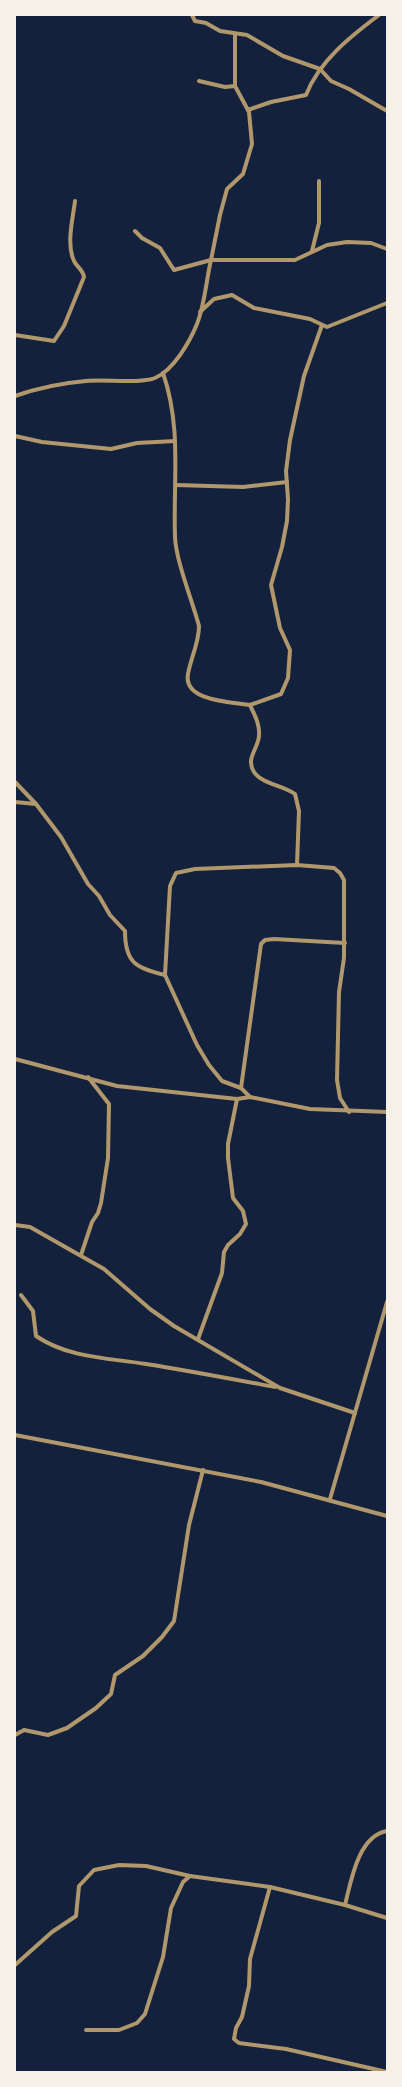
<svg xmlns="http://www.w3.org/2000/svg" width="402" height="2087" font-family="Barlow,sans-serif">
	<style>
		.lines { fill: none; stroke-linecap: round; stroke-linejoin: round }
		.minor { stroke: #b1986c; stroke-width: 4 }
	</style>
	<rect width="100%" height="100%" fill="#14213d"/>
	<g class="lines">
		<g class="minor">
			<polyline points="192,15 195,21 206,23 220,31 247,35 283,56 320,69 331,81 349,89 387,111"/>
			<polyline points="235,86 235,34"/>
			<path d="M248 110 271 102 306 95C319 61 351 36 379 15"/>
			<polyline points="135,231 142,238 160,248 174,270 211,260 220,215 227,189 243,174 252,144 249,112 235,86 225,87 199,81"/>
			<polyline points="312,251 319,223 319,181"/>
			<polyline points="200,312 214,299 232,295 254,308 310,319 327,327 387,303"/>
			<path d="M15 335 54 341 64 326 84 277C83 270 77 267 74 261 66 244 73 218 75 201"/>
			<path d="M163 373C182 428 173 480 175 537 176 561 192 600 199 626 199 643 191 657 188 674 183 701 231 702 250 705 254 714 260 724 259 735 259 748 245 758 254 772 262 784 283 785 295 794L299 811 297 865"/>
			<path d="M15 396C38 388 62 383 86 381 105 379 140 384 155 378 174 370 190 341 197 324 205 304 206 281 211 260H295L327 245 347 242 371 243 387 249"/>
			<polyline points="15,436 42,442 111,449 137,443 175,441"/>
			<polyline points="176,485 243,487 287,482"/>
			<polyline points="250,705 281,694 288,678 290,650 280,628 271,585 282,547 287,521 288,499 286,471 290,440 304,376 322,325"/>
			<path d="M15 782 36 804 61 837 88 884 99 896 110 915 125 931C125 963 136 968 165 975L197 1045 209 1065 222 1081 241 1088 250 1097"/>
			<polyline points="15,802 36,804"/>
			<polyline points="165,975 170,886 176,873 195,869 297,865 334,868 340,873 344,880 344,958 339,992 337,1080 340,1098 349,1112"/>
			<polyline points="15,1059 117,1086 237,1099 250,1097 310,1109 387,1112"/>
			<polyline points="241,1088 261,944 265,940 274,939 345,943"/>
			<polyline points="15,1225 30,1227 104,1269 150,1309 174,1326 280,1388 355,1413"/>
			<polyline points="81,1255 92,1222 98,1213 101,1203 108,1158 109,1104 88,1077"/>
			<path d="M21 1295 33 1311 36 1336C68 1358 109 1358 146 1364 190 1371 232 1379 275 1387"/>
			<polyline points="198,1339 222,1273 224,1252 228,1245 240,1234 246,1224 243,1211 233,1198 228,1158 228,1144 237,1099"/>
			<polyline points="15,1435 261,1482 387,1516"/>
			<polyline points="330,1499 387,1302"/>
			<polyline points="15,1735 24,1730 48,1735 67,1728 96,1708 111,1694 115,1675 143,1656 162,1637 174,1621 189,1525 203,1470"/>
			<polyline points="270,1887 250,1959 249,1986 242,2017 236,2028 234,2039 239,2043 286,2049 387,2072"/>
			<path d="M345 1905C351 1881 358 1836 387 1831"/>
			<polyline points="15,1965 52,1932 76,1916 79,1886 94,1870 119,1865 146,1866 190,1876 270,1887 345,1905 387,1918"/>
			<polyline points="86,2030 119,2030 137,2023 145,2014 163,1957 171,1908 183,1882 190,1876"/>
		</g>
	</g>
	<rect width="402" height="2087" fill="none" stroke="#f6f1e7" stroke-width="32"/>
</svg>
